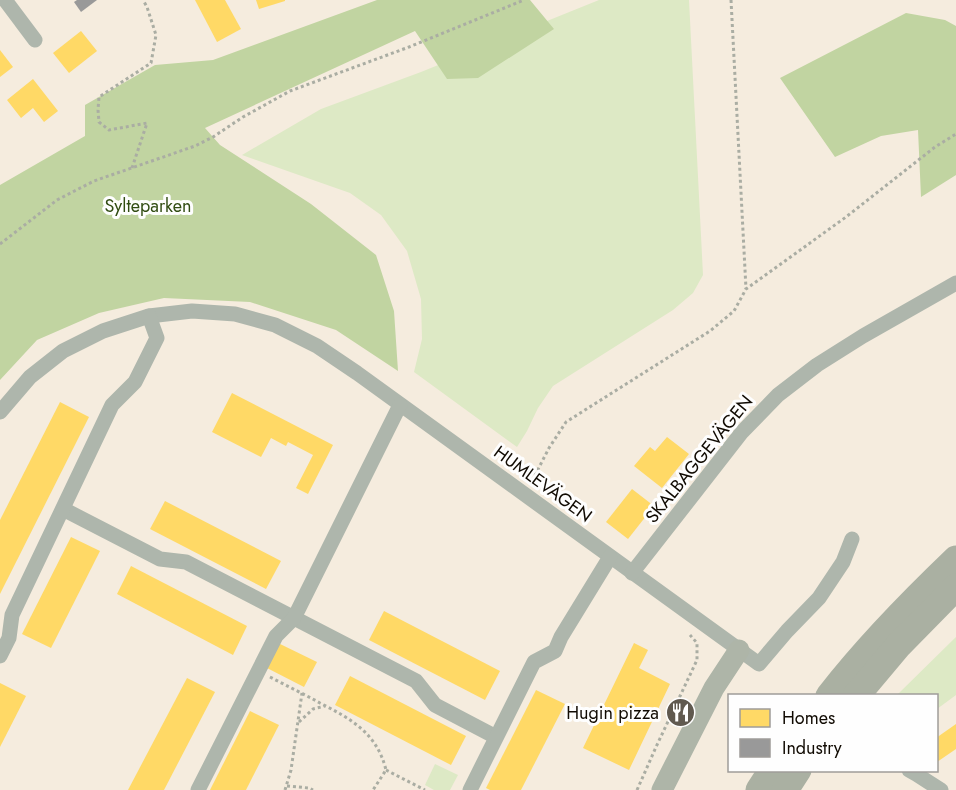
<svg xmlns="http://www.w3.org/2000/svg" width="956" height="790" font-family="Jost,sans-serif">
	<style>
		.green { fill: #dde9c5 }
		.forest { fill: #c1d4a1 }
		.homes { fill: #ffd966 }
		.industry { fill: #999 }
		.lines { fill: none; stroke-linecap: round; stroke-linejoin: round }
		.path { stroke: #aaada3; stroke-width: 3; stroke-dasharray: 3 3; stroke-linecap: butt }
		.street { stroke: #aeb6ac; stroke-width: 15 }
		.secondary { stroke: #aeb5a8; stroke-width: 21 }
		.highway { stroke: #aab0a2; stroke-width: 27 }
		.labels { text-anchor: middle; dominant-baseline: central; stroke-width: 6; stroke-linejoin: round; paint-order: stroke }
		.park-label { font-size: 18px; fill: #314c12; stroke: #fefefe }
		.street-label { font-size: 18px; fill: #100a02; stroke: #fefefe }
		.poi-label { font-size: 18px; fill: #100a02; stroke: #fefefe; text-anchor: end }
	</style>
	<rect width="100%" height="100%" fill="#f5ecde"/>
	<g class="green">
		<polygon points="599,0 689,0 703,275 693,293 673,310 553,386 538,408 527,431 517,447 414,372 422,339 421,299 407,251 381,215 350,193 242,155 321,109 421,72"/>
		<polygon points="956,637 956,695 937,709 936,696 897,695"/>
		<polygon points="435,764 458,775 450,790 434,790 425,785"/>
	</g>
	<g class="forest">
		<polygon points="377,0 530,0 554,29 478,78 447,79 415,31 205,128 220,145 311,204 376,255 394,311 398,371 336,330 250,302 164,298 99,313 37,340 0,380 0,185 85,136 85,105 155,65 213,60"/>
		<polygon points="906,13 945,20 956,26 956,175 921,197 918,130 881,136 835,157 780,78"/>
	</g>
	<g class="homes">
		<polygon points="195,0 225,0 241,29 217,42"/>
		<polygon points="256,0 285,0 285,1 259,9"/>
		<polygon points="81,31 97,51 69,73 53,53"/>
		<polygon points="0,50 13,67 0,77"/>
		<polygon points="33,79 58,111 44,122 33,108 21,118 7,100"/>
		<polygon points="232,393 333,445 308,494 296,488 313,455 288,442 286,446 271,438 261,457 212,432"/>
		<polygon points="60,402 89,417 0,594 0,520"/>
		<polygon points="667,437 689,454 662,488 634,466 650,447 655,451"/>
		<polygon points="632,489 654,506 628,539 606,522"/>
		<polygon points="165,501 281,561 266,589 150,529"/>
		<polygon points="71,537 100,551 51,648 22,634"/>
		<polygon points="131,566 247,626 233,655 117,594"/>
		<polygon points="384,611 500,671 485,700 369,640"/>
		<polygon points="278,643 317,662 304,687 265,667"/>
		<polygon points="634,643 648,650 639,668 670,684 629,770 583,748"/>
		<polygon points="350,676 466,736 451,765 335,705"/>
		<polygon points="187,678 215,692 164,790 128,790"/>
		<polygon points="0,683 26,696 0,747"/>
		<polygon points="536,690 565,704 521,790 490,790 486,788"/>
		<polygon points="250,711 279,725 246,790 210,790"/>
		<polygon points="956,724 956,749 937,762 936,738"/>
	</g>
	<polygon class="industry" points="77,0 97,0 81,12 74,2"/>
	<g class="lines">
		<g class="path">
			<polyline points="731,0 746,289"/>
			<polyline points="132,168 147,123 109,130 99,122 98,110 99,97 151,63 156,35 147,7 143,0"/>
			<polyline points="0,244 57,200 94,181 195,146 213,137 243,117 290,91 409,47 524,0"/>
			<polyline points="532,481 549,448 566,422 710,331 734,311 746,289 846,217 935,147 956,134"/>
			<path d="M270 677C287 686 304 694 320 703 351 719 377 733 386 770L373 790"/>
			<polyline points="299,722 313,709 325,706"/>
			<polyline points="386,770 425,790"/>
			<polyline points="287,786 309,788 313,790"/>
			<polyline points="285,790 291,770 302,693"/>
			<polyline points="637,790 656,747 697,660 697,643 690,635"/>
		</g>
		<g class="street">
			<polyline points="5,0 35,40"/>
			<polyline points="0,412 30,377 63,351 103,331 149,316 192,311 235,314 275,325 317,346 357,373 759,664 787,631 819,598 843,562 852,539"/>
			<polyline points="63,509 160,559 186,562 416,681 435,705 496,737"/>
			<polyline points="632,573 742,432 778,395 817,365 863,336 956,283"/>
			<polyline points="0,656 9,638 12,615 112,405 135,382 157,338 149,316"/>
			<polyline points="909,770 916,774 941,790"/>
			<polyline points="198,790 276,636 294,618 400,405"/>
			<polyline points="470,790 534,662 555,651 561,637 610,557"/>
		</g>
		<polyline class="secondary" points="662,790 714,688 739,650"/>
		<g class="highway">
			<path d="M829 696C867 647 911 602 956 559"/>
			<polyline points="856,696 898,646 956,587"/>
			<polyline points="759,790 772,770"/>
			<polyline points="785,790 798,770"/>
		</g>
	</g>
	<defs>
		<symbol id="restaurant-disc" viewBox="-11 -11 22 22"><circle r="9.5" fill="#60594f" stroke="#fefefe"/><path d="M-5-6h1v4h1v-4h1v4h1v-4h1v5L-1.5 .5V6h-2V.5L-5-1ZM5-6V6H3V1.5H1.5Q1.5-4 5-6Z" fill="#fff"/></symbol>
	</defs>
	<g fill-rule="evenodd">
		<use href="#restaurant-disc" x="664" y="696" width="33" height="33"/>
	</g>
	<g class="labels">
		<g class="park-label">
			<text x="148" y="206">Sylteparken</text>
		</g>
		<g class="street-label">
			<text transform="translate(699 459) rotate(-51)">SKALBAGGEVÄGEN</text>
			<text transform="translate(543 484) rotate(36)">HUMLEVÄGEN</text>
		</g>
		<g class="poi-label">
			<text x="659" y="713">Hugin pizza</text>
		</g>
	</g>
	<rect x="728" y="694" width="210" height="78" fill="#fefefe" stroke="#9f9c99" stroke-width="1.5"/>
	<rect x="740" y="709" width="30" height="18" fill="#ffd966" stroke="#9f9c99" stroke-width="1.5"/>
	<text x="782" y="724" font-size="18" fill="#100a02">Homes</text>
	<rect x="740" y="739" width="30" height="18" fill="#999999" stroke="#9f9c99" stroke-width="1.5"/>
	<text x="782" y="754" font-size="18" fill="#100a02">Industry</text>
</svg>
